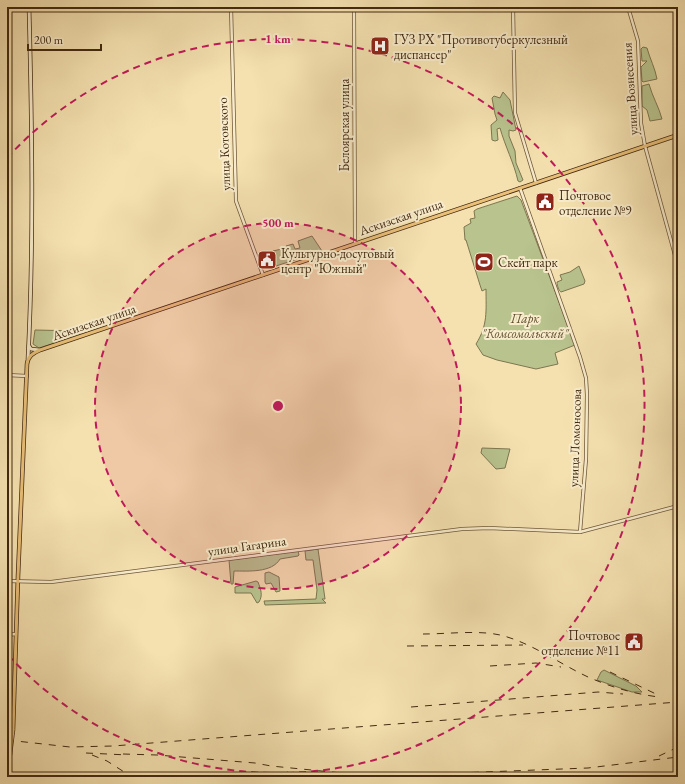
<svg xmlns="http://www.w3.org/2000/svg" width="685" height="784" font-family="'EB Garamond',serif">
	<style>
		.green { fill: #b8c38e; stroke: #7d7650 }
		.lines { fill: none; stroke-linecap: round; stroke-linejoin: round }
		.tertiary-casing { stroke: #6f5739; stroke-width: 4 }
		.secondary-casing { stroke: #422911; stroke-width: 4.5 }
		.primary-casing { stroke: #422911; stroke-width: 4.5 }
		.tertiary { stroke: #f8eccc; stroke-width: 2.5 }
		.secondary { stroke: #f8eccc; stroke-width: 3 }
		.primary { stroke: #eac078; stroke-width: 3 }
		.rail { stroke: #422911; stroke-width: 1; stroke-dasharray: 7 7; stroke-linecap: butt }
		.primary-bridge-casing { stroke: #422911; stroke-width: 4.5; stroke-linecap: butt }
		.primary-bridge { stroke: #eac078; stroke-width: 3 }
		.ring { fill: none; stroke: #c2185b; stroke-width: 2; stroke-dasharray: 7 5 }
		.labels { text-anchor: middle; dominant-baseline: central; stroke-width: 4; stroke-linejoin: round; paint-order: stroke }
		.poi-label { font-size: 13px; fill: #422911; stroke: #f8eccc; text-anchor: start }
		.street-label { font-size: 13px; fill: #422911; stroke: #f8eccc }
		.park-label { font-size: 13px; font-style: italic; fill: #605030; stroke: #f8eccc }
		.centre { fill: #c2185b; stroke: #f8eccc; stroke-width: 2 }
		.ring-label { font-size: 12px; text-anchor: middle; font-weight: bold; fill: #c2185b; stroke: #f8eccc; stroke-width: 4; stroke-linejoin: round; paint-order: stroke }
	</style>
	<rect width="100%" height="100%" fill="#f5e1b0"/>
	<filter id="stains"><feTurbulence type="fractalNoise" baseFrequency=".005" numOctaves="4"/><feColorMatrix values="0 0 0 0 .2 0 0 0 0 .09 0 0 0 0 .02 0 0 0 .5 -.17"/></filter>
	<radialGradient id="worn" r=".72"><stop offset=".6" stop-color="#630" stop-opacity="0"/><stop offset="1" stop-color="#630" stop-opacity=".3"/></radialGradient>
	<g class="green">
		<path d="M643 47 647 48C650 59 655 68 657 79L643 82 642 81 641 67 647 61H642L641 49Z"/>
		<path d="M649 84C652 96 659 107 662 119L650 121 647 110 642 106V86Z"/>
		<path d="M503 92 510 100 516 130 513 131 509 130V136L515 151 516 163 523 180 520 182 518 181C514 163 505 146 500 128L497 129 498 140 495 141 492 140 491 125 497 120 495 114 492 98 494 96 500 98Z"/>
		<path d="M517 196 521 200 575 345 555 353 558 364 536 369 497 360 483 355 476 344C488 325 486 311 486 289L482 291 480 285 466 240H465L464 227 471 223 470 219 475 218 474 211 477 209Z"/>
		<polygon points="312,236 322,251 276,266 273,251 286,248 286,246 293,244 295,249 300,248 298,241"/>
		<path d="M579 266 585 281 584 284 561 292C559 291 557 286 557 282L562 280 560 275 570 272Z"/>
		<polygon points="35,330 80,331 80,335 39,348 33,344"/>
		<polygon points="482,448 510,449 505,468 496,469 481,453"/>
		<polygon points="318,549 325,599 322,599 326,603 265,605 264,601 316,599 317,590 313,560 306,560 305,551"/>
		<path d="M298 551 299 555 298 556 280 559C272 573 248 571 234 571L233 584H231L229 560Z"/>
		<polygon points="269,572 279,577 280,591 276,592 271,583 266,584 265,582 265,573"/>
		<path d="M256 581 258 582C261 590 263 595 259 602L257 603 251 593H235V587Z"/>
		<polygon points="604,670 636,686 642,692 632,692 597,680 601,672"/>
	</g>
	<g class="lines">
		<defs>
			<g id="tertiary">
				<polyline points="231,7 236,201 263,275"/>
				<polyline points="354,7 355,243"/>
				<polyline points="513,7 515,113 536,183"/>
				<polyline points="628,7 638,41 641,123 645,146 678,266"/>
				<polyline points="520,188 580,357 586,378 587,395 586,459 580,532"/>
				<polyline points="7,375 27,376"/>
				<polyline points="7,581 51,582 462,529 489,528 580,532 678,506"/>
				<polyline points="7,635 16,634"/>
			</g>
			<g id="secondary">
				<polyline points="29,346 31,349 39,350"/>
				<path d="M28 359C34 241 32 125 29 7"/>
			</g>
			<g id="primary">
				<path d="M13 730 18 576 27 364C28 356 33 353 40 350L678 135"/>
				<polyline points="7,777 10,754"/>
			</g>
		</defs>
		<use href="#tertiary" class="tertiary-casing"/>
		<use href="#secondary" class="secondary-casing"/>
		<use href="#primary" class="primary-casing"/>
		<use href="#tertiary" class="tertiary"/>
		<use href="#secondary" class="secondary"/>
		<use href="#primary" class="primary"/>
		<g class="rail">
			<path d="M423 634C447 634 478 630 500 635 530 642 560 664 588 677 611 687 634 694 659 697"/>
			<polyline points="407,646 523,645"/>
			<polyline points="490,666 536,663 561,667"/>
			<polyline points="610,672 656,694"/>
			<polyline points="411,707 598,692 623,694"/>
			<polyline points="7,740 70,747 113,746 678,702"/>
			<polyline points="86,753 128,755"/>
			<polyline points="123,754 157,755 255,763 271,766 362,775 380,776 588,768 678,757"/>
			<polyline points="92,755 107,761 132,777"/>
			<polyline points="659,756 678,747"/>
			<polyline points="287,772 302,777"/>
		</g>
		<defs>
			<polyline id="primary-bridge" points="10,754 13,730"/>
		</defs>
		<use href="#primary-bridge" class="primary-bridge-casing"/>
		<use href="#primary-bridge" class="primary-bridge"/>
	</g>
	<circle cx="278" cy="406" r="183" fill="#c2185b" fill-opacity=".12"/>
	<g class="ring">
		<circle cx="278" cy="406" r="183"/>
		<path d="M7 158A367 367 0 1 1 7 654"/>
	</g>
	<defs>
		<symbol id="hospital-square" viewBox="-11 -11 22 22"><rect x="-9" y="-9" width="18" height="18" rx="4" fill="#8f2418" stroke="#f8eccc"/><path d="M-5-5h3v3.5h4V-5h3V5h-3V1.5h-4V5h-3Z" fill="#fff"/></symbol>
		<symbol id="civic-square" viewBox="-11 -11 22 22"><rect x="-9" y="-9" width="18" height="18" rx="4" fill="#8f2418" stroke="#f8eccc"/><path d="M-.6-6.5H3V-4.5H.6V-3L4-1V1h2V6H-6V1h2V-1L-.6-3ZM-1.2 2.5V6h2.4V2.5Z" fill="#fff"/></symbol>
		<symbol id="stadium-square" viewBox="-11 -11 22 22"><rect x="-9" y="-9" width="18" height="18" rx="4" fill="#8f2418" stroke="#f8eccc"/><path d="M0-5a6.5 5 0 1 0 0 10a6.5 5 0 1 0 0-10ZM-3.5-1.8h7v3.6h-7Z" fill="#fff"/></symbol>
	</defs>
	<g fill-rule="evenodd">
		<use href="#hospital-square" x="369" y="35" width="22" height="22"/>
		<use href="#civic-square" x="534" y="191" width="22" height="22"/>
		<use href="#civic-square" x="256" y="249" width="22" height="22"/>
		<use href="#stadium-square" x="473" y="251" width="22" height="22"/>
		<use href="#civic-square" x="623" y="631" width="22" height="22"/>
	</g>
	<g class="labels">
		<g class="poi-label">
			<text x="394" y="39">ГУЗ РХ "Противотуберкулезный<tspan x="394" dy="15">диспансер"</tspan></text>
			<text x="559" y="195">Почтовое<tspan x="559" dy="15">отделение №9</tspan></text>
			<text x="281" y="253">Культурно-досуговый<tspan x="281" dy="15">центр "Южный"</tspan></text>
			<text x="498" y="262">Скейт парк</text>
			<text x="620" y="635" text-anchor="end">Почтовое<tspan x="620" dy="15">отделение №11</tspan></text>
		</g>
		<g class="street-label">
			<text transform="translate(630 89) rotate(-94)">улица Вознесения</text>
			<text transform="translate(344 125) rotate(-90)">Белоярская улица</text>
			<text transform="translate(224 144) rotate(-92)">улица Котовского</text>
			<text transform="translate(401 217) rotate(-19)">Аскизская улица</text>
			<text transform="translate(94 322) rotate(-19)">Аскизская улица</text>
			<text transform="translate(575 438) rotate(-88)">улица Ломоносова</text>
			<text transform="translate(247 546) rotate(-8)">улица Гагарина</text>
		</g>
		<g class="park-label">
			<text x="525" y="318">Парк<tspan x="525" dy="15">"Комсомольский"</tspan></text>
		</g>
	</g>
	<circle cx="278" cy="406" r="6" class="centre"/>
	<g class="ring-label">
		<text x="278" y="43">1 km</text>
		<text x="278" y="227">500 m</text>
	</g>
	<rect width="685" height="784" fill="none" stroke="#f5e1b0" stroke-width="24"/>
	<rect x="8" y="8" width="669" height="768" fill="none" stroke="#422911" stroke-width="2"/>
	<rect x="12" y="12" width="661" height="760" fill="none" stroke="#422911"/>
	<path d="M28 44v6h73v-6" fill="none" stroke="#422911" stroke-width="2"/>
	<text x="34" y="44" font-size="12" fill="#422911" stroke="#f8eccc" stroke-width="3" paint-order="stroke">200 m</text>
	<rect width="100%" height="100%" filter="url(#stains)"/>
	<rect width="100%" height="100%" fill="url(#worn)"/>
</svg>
